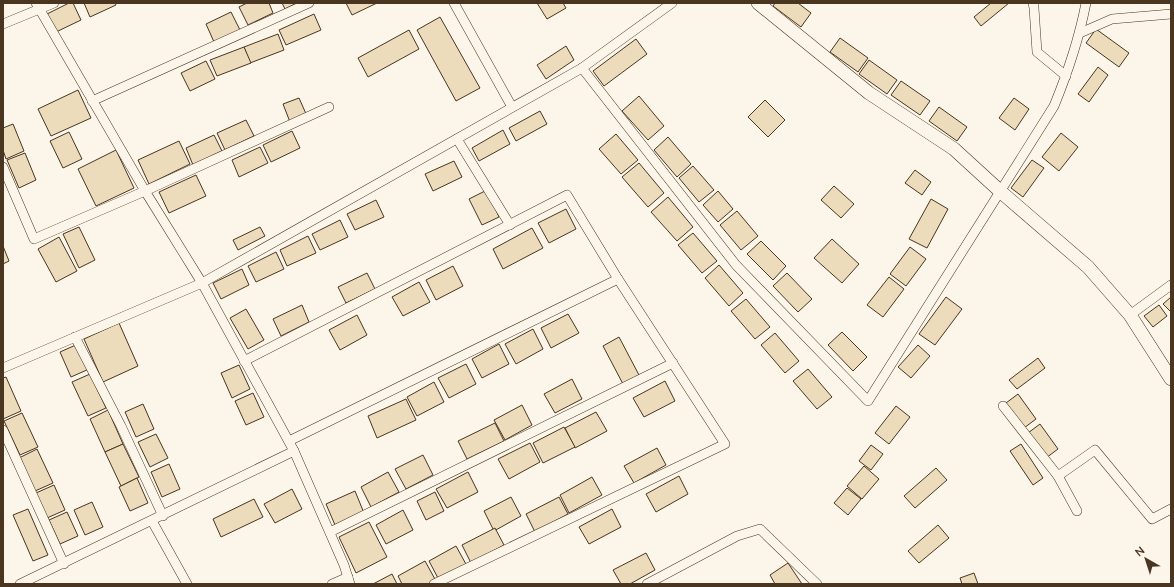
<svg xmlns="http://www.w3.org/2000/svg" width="1174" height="587" font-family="'Nunito Sans',sans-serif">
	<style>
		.building { fill: #ecdcbc; stroke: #4a3520 }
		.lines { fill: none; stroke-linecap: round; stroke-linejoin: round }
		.street-casing { stroke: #4a3520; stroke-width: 10 }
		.secondary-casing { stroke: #4a3520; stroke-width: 14 }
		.street { stroke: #fbf6e9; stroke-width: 9 }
		.secondary { stroke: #fbf6e9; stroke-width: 13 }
	</style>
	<rect width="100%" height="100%" fill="#fbf6e9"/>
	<g class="building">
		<polygon points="69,3 73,3 81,20 56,32 47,14"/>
		<polygon points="84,3 115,3 116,5 90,17"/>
		<polygon points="247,3 269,3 273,13 248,25 239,7"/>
		<polygon points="282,3 297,3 285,9"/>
		<polygon points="346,3 377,3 352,15"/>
		<polygon points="537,3 563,3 566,8 547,19"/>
		<polygon points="775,3 798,3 811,13 801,27 773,6"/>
		<polygon points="991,3 1009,3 981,26 974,17"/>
		<polygon points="231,12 240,30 214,42 206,24"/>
		<polygon points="314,14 321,30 286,45 279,30"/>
		<polygon points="440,17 480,88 456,101 417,30"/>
		<polygon points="1096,29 1129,53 1119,67 1086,43"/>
		<polygon points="409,30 419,49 368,77 358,58"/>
		<polygon points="278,34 284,50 250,63 244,47"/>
		<polygon points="840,38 868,58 858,72 830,52"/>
		<polygon points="636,39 647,54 604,86 593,71"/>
		<polygon points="566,46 574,60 546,79 537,65"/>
		<polygon points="244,47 251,63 217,76 210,60"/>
		<polygon points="869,60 897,80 887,94 859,74"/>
		<polygon points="206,61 215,79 190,91 181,73"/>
		<polygon points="1098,67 1108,75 1089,102 1078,94"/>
		<polygon points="901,81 930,101 920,115 891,95"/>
		<polygon points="78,90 91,118 51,136 38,109"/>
		<polygon points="639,96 664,126 648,140 622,111"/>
		<polygon points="299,98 307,116 290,122 283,104"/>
		<polygon points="1014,98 1029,109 1015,130 999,118"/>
		<polygon points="765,100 785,120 768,137 748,117"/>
		<polygon points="939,107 967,127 957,141 929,121"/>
		<polygon points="540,111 547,124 516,141 509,128"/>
		<polygon points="246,120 254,136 225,150 217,133"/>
		<polygon points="13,124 24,151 6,159 3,150 3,128"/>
		<polygon points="503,130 510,144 479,161 472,148"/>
		<polygon points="292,131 300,148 271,162 263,145"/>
		<polygon points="69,132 82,159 63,168 50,141"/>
		<polygon points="1061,133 1078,147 1059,171 1042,157"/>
		<polygon points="616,134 638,160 621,174 599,149"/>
		<polygon points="214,135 222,151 193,165 186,148"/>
		<polygon points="668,137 691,164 677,177 654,150"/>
		<polygon points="179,141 190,164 149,184 138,160"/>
		<polygon points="260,147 268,163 239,177 232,160"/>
		<polygon points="116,150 134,188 96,206 78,169"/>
		<polygon points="25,153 36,180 19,188 7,160"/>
		<polygon points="1032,160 1044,168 1023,197 1011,188"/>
		<polygon points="454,161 462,177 433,191 425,174"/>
		<polygon points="639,163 664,193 648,207 622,177"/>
		<polygon points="693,166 714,190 699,202 679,178"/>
		<polygon points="915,170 931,182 922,195 905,183"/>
		<polygon points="196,175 206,196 169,213 159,192"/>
		<polygon points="834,186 854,204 841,218 821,200"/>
		<polygon points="487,190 499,217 482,225 469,199"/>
		<polygon points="718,191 733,209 718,222 703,205"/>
		<polygon points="668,197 693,227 677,241 651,212"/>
		<polygon points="931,199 948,209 927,248 909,239"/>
		<polygon points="376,200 384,217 355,230 347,214"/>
		<polygon points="566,209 576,229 549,243 538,223"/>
		<polygon points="737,211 758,236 741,250 720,225"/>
		<polygon points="340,220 348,237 320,250 312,234"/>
		<polygon points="79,227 95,260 79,268 63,234"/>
		<polygon points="260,227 265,236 238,250 233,240"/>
		<polygon points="532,228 543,248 503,269 493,249"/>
		<polygon points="693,233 717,261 702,273 678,245"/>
		<polygon points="308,236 316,253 287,266 280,250"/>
		<polygon points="59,237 77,271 56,282 38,249"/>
		<polygon points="832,239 859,264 842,283 814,258"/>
		<polygon points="761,241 786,266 773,280 747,254"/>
		<polygon points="3,246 9,261 3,264"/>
		<polygon points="910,247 926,259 906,286 890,274"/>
		<polygon points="276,252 284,269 256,282 248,266"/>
		<polygon points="719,265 743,293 729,306 705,278"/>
		<polygon points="453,266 463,286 436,300 426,280"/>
		<polygon points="242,269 249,285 221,299 213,283"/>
		<polygon points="367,273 375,289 346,303 338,287"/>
		<polygon points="787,273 812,299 798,312 773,286"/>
		<polygon points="889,277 904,289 883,317 867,305"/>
		<polygon points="419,282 430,302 403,316 392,297"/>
		<polygon points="946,297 962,309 935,345 919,334"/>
		<polygon points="1171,297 1171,312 1163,304"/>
		<polygon points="746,299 770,327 755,339 731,311"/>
		<polygon points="302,305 309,322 281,336 273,319"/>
		<polygon points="1159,305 1167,316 1153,327 1144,316"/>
		<polygon points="246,309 264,340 248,349 230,318"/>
		<polygon points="568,314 579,333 551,348 541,328"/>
		<polygon points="357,315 367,335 340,350 329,330"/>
		<polygon points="119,323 138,366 103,382 84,339"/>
		<polygon points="533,329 543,349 516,364 505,344"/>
		<polygon points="842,332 867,357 853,371 828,345"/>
		<polygon points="775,333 799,361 785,373 761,345"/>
		<polygon points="619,337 639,375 623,384 603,346"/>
		<polygon points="78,344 89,369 71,377 60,352"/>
		<polygon points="499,344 509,364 482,378 472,359"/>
		<polygon points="918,345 930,356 911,378 898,367"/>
		<polygon points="1038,358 1045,368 1017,389 1009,380"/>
		<polygon points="466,364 476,384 449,398 438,378"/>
		<polygon points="239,365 250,389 232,398 221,373"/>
		<polygon points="808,369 832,397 817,409 793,381"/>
		<polygon points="90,374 106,408 88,416 72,382"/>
		<polygon points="6,377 21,411 3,419 3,378"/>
		<polygon points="572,379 582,399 555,413 544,394"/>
		<polygon points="665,381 675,401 644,417 633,398"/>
		<polygon points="434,382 444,402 417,416 407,397"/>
		<polygon points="253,393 264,417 246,425 235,401"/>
		<polygon points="1018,394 1036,419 1024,428 1006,403"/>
		<polygon points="406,399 416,420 377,438 368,416"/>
		<polygon points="143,404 154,429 136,437 125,412"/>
		<polygon points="522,405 532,425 505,440 494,420"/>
		<polygon points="896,406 910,417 889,444 875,433"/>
		<polygon points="108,410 123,444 105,452 90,419"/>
		<polygon points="596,412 607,431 575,448 565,428"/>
		<polygon points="22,413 38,447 20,455 4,421"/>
		<polygon points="495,423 504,441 467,459 458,441"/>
		<polygon points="1040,424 1058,449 1046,458 1028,433"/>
		<polygon points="564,427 575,447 543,463 533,443"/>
		<polygon points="156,434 168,458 150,467 138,442"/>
		<polygon points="530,443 540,462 509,479 498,459"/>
		<polygon points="123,444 139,477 121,486 105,452"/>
		<polygon points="1021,444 1043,478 1033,485 1010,451"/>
		<polygon points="871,445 883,454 871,470 859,461"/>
		<polygon points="657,448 666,465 634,483 624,466"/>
		<polygon points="37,449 53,483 35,491 19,458"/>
		<polygon points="423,455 433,475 406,489 395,469"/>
		<polygon points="169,464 180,489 162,497 151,472"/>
		<polygon points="864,466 879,479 862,499 847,486"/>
		<polygon points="936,468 947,480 915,508 904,496"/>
		<polygon points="388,472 399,492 371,507 361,487"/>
		<polygon points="468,472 478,492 447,508 436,489"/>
		<polygon points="679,476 688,494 656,512 646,494"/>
		<polygon points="592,477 602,495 569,513 560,495"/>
		<polygon points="137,478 148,503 130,511 119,487"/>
		<polygon points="54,485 65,510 47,518 36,493"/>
		<polygon points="847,488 861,499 848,515 834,503"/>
		<polygon points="292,489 302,509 275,523 264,504"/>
		<polygon points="355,491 364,513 335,525 326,504"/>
		<polygon points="435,492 444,511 426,520 417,501"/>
		<polygon points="511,497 521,516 494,531 484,511"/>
		<polygon points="559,497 568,514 535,532 526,514"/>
		<polygon points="254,499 263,517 221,537 213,519"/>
		<polygon points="92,502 103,527 85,535 74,510"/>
		<polygon points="28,509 48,555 33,561 13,515"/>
		<polygon points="612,509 621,527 589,544 579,527"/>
		<polygon points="403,510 413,530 386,544 376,525"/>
		<polygon points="67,512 78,536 60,544 49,520"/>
		<polygon points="369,522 387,557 356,573 339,537"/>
		<polygon points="938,525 949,538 919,563 908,551"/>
		<polygon points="495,528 504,545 471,563 462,545"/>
		<polygon points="456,546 467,566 439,580 429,561"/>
		<polygon points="646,553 655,570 630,584 621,584 613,570"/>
		<polygon points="425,561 436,581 430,584 402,584 398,576"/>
		<polygon points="788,563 802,584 775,584 770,575"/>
		<polygon points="974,573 978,584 962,584 960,578"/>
		<polygon points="392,574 397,584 373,584"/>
	</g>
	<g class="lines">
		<defs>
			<g id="street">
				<polyline points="36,3 145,191 202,283 294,451 344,565 350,584"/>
				<polyline points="454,3 512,107"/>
				<polyline points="1033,3 1034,8 1037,52 1066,76"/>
				<polyline points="3,24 54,3"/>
				<polyline points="1080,33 1112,19 1171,14"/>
				<path d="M582 68 736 265 868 401 1054 106C1068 72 1079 39 1086 3"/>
				<polyline points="92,101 309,3"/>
				<polyline points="457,139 510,225"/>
				<polyline points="3,167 34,239 145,191 329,107"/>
				<polyline points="1130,315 1171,285"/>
				<polyline points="75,337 121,426 163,516"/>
				<polyline points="244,361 567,195 618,279 289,441"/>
				<polyline points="3,368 202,283 582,68 672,3"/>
				<polyline points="1003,406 1058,476"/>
				<polyline points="3,430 64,564"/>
				<polyline points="1077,511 1058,476 1095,450 1152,519 1171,509"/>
				<polyline points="152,521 187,584"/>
				<polyline points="330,532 673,363"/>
				<polyline points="20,584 294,451"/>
				<polyline points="332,584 348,577"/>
				<polyline points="434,584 725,444 618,279"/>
				<polyline points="647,584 737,536 760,529 817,584"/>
			</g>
			<polyline id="secondary" points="758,3 869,93 954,149 1001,192 1088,267 1130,315 1171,379"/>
		</defs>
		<use href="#street" class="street-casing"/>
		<use href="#secondary" class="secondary-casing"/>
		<use href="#street" class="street"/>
		<use href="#secondary" class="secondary"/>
	</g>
	<rect width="1174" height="587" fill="none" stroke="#4a3520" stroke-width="8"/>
	<g transform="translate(1146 559) rotate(321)" stroke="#fbf6e9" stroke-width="3" paint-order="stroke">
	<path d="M0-3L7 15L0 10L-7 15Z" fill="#4a3520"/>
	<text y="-6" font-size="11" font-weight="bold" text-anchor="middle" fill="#4a3520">N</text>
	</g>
</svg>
